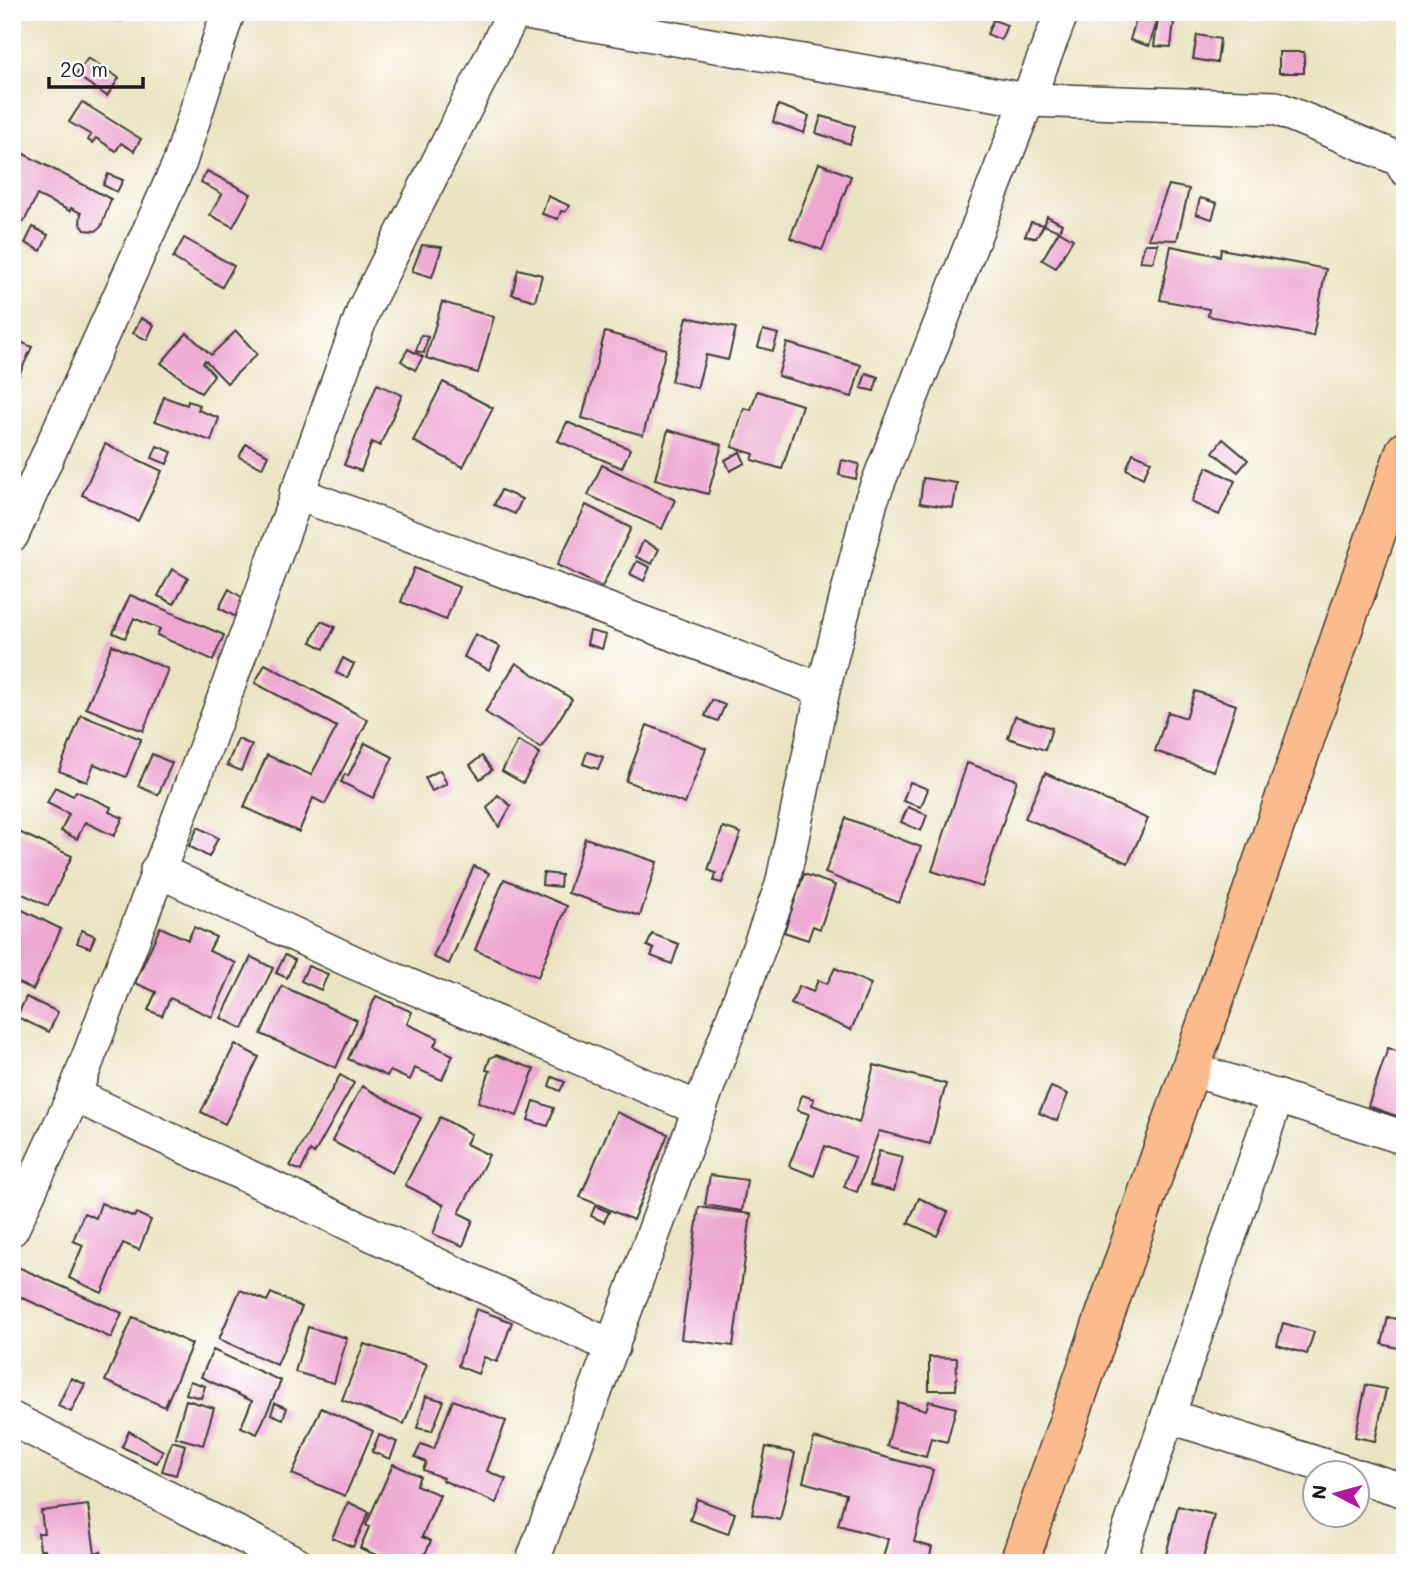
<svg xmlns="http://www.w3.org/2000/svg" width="1417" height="1575" font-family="Mali,sans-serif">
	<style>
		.building { fill: #eda7d1 }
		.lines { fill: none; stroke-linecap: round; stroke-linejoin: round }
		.minor-casing { stroke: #3b3a35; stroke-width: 36 }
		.highway-casing { stroke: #3b3a35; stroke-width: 41 }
		.minor { stroke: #fff; stroke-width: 33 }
		.highway { stroke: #fbbb8c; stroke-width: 38 }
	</style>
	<rect width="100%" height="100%" fill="#fff"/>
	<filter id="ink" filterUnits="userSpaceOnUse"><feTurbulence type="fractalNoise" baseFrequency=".0143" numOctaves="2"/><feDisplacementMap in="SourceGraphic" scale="14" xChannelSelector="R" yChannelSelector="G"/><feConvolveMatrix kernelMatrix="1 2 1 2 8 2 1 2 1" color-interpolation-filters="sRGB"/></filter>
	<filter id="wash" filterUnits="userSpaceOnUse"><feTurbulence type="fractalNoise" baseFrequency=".00686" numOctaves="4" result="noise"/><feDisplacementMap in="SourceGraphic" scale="28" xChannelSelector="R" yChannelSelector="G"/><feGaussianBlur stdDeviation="1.57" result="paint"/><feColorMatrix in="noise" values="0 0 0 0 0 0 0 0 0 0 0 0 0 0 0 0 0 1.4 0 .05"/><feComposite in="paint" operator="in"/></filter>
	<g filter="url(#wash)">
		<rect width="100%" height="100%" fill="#ebe4c3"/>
		<g id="blocks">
			<g class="building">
				<polygon points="96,12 123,12 121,21"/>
				<polygon points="1138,13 1174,21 1171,47 1154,46 1158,19 1149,46 1130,40"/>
				<polygon points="993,20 1007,25 1001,40 987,34"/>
				<polygon points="1197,35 1220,39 1217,63 1193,59"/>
				<rect x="1279" y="52" width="25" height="21"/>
				<polygon points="88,58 119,78 107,96 76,75"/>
				<polygon points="82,102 141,139 134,151 121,143 116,151 96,138 92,143 88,140 91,135 69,122"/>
				<polygon points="778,105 809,116 804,133 773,122"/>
				<polygon points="821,116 855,126 850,144 816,133"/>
				<polygon points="20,152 111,199 101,227 96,231 85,230 80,223 81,213 71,208 70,211 37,195 24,222 12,217 12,169"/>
				<polygon points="819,163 851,176 822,250 790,238"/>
				<polygon points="207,171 251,194 233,227 210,215 222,194 201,182"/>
				<polygon points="108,174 123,180 117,192 103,185"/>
				<polygon points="1169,185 1189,189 1177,240 1148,239"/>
				<polygon points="548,196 570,206 565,212 561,211 558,219 542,214"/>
				<polygon points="1200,198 1217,203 1212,219 1196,214"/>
				<polygon points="1047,216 1062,224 1059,231 1073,239 1056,268 1042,260 1059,231 1044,225 1036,238 1025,236 1031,222 1044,225"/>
				<polygon points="33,227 48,235 41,251 25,243"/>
				<polygon points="184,238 234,266 222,287 173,258"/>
				<polygon points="1145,244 1158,244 1153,262 1140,261"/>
				<polygon points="422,245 442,247 432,277 412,271"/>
				<polygon points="1171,246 1220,256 1221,249 1326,269 1313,336 1208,316 1209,309 1160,300"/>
				<polygon points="518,269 542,275 535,301 512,294"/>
				<polygon points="442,302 494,317 478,373 426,358"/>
				<polygon points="687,317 736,328 728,360 706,355 697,388 671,381"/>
				<polygon points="141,318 154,325 147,340 133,333"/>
				<polygon points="763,330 778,334 773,351 758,347"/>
				<polygon points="236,331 257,354 227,383 205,360 203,363 214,375 201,393 161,363 187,333 211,355"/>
				<polygon points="605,332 666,349 643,435 582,418"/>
				<polygon points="421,335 428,337 424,353 416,351"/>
				<polygon points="12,338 32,347 19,375 12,372"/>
				<polygon points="787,343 861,365 852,397 778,376"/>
				<polygon points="408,349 423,357 415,370 401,361"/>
				<polygon points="866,373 878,377 874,391 861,388"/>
				<polygon points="443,382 493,408 463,467 413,441"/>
				<polygon points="377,384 402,395 380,446 372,442 361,471 344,465"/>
				<polygon points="757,391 802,405 782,469 752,460 754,454 732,447 744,408 751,410"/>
				<polygon points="164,397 187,405 188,401 200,405 198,410 219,418 211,441 155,421"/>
				<polygon points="567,422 630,449 622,468 558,441"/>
				<polygon points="668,430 722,445 708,494 655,479"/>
				<polygon points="1223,439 1248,460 1238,472 1213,452"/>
				<polygon points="105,444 162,471 138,521 82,495"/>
				<polygon points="246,444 268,455 262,468 239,457"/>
				<polygon points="157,446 172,452 167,464 152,458"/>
				<polygon points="740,452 745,463 730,471 725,460"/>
				<polygon points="1133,453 1151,461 1143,478 1126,469"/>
				<polygon points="842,460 859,464 856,479 839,475"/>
				<polygon points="602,465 675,500 662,529 588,495"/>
				<polygon points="1207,467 1235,481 1219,515 1191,502"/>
				<polygon points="923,478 957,483 953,508 920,503"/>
				<polygon points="501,490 522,499 515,514 494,505"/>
				<polygon points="586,505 631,528 602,587 557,565"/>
				<polygon points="643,541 659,549 652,564 636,557"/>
				<polygon points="637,561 650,567 644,581 630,574"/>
				<polygon points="414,568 459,587 446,620 401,602"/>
				<polygon points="172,569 188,578 174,604 158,596"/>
				<polygon points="229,589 246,600 236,617 219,608"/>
				<polygon points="130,595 224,635 213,660 157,635 160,629 134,618 125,638 113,633"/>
				<polygon points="321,621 335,627 324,649 311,642"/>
				<polygon points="590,631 606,635 602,649 587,644"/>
				<polygon points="475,634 500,647 489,670 464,657"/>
				<polygon points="112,645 168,669 143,731 86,708"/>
				<polygon points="343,658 354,664 347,678 336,673"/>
				<polygon points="516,663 572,699 541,748 485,712"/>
				<polygon points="265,664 368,720 325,804 313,798 299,832 244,807 267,755 311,775 337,727 255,683"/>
				<polygon points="1195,691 1236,705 1214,771 1155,751 1168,712 1186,718"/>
				<polygon points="712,700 725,705 718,721 705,716"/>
				<polygon points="81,715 141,739 126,777 94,764 87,782 59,771"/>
				<polygon points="1015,716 1052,728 1045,750 1008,738"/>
				<polygon points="647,725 706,748 685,804 626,781"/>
				<polygon points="238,739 252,745 241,771 227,765"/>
				<polygon points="518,741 540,753 523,783 502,771"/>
				<polygon points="365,743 393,757 373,798 341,782 345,774 348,776"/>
				<polygon points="587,752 603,757 598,769 583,764"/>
				<polygon points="152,754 172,763 158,795 138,786"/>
				<polygon points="482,756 492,770 480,779 470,765"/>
				<polygon points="967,763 1017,780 982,887 932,871"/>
				<polygon points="440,770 447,784 432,791 425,778"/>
				<polygon points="1045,773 1148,819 1128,863 1025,818"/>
				<polygon points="910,782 928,789 921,807 903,801"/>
				<polygon points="55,787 73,796 76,791 111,807 109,812 123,818 114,836 85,822 77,839 61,831 69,814 47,803"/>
				<polygon points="498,795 511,806 499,827 487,808"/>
				<polygon points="908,807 927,815 921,831 901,822"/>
				<polygon points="846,818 921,847 899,903 825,873"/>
				<polygon points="198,827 218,838 209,857 189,846"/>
				<polygon points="723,827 741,833 722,883 714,881 716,873 708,870"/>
				<polygon points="12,829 72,856 48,906 12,889"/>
				<polygon points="585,838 657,862 640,916 568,893"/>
				<polygon points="474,866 489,873 449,964 433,957"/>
				<polygon points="543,873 561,875 560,887 542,885"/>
				<polygon points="804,874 835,885 820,929 813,926 808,940 784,932"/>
				<polygon points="504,879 567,906 538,977 475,950"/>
				<polygon points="12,905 61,929 33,990 12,980"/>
				<polygon points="160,927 188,940 194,927 216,937 209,951 236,963 212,1017 170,998 162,1016 148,1010 156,992 135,983"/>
				<polygon points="82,930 95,936 90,948 77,943"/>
				<polygon points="652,934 679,944 672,964 651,956 654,949 647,946"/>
				<polygon points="285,955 295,960 287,978 276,973"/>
				<polygon points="251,957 273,968 243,1029 221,1018"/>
				<polygon points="308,966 328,974 321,990 301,981"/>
				<polygon points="835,968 871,984 851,1030 791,1004 799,986 813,992 818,980 827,984"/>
				<polygon points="282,986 357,1020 336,1068 261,1034"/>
				<polygon points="376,996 412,1012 407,1024 438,1038 434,1046 453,1055 442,1080 415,1068 410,1080 390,1071 387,1076 348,1059"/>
				<polygon points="26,997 58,1012 49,1032 17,1017"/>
				<polygon points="235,1044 259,1057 225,1124 201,1112"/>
				<polygon points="1388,1048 1405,1054 1405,1119 1368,1106"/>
				<polygon points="496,1055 534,1069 517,1116 478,1102 490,1071 486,1070 490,1058"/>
				<polygon points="874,1065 946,1084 930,1144 879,1131 857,1192 844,1187 855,1157 825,1146 814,1176 789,1166 809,1114 797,1110 802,1095 814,1099 812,1105 859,1123"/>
				<polygon points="340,1075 354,1083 314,1154 310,1151 301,1171 290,1166"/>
				<polygon points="552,1077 565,1082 560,1091 549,1086"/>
				<polygon points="362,1086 421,1118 392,1173 332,1141"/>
				<polygon points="1051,1087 1068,1094 1057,1121 1039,1113"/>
				<polygon points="534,1101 554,1108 548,1126 528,1120"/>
				<polygon points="616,1112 668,1134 633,1220 580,1197"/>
				<polygon points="440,1117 471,1134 466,1144 489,1155 459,1213 473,1220 463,1246 433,1234 444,1205 405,1185"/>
				<polygon points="879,1151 903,1157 894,1191 870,1185"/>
				<polygon points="710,1175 747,1180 742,1211 705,1205"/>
				<polygon points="919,1198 948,1212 937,1236 908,1223"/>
				<polygon points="101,1203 134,1217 136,1213 151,1220 139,1250 123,1243 102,1293 69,1278 83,1245 73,1241 84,1213 96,1218"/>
				<polygon points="595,1206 609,1212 604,1222 591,1216"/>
				<polygon points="699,1207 751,1214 733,1346 681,1339"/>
				<polygon points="18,1267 122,1313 111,1338 12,1293 12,1279"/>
				<polygon points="240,1290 267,1301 271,1293 302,1307 277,1365 219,1339"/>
				<polygon points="476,1309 512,1322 497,1362 484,1357 478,1374 458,1366"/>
				<polygon points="133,1317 192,1344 165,1407 105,1381"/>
				<polygon points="1388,1317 1405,1321 1405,1350 1382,1344"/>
				<polygon points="1283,1323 1314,1332 1307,1354 1277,1345"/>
				<polygon points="308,1327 347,1338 334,1383 295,1372"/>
				<polygon points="364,1344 427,1364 404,1424 342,1400"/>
				<polygon points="213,1350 281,1381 257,1434 241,1427 252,1401 201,1377"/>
				<polygon points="929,1357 957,1358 956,1390 929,1390"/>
				<polygon points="71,1378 85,1384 71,1412 58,1406"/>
				<polygon points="190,1381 205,1386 201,1398 186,1394"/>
				<polygon points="1366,1385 1386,1389 1375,1441 1355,1437"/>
				<polygon points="426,1396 444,1401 432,1431 417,1428"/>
				<polygon points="186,1400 214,1408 203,1445 175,1437"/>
				<polygon points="453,1400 506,1421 487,1471 506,1479 496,1503 442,1480 443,1478 423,1470 426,1462 415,1457 421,1444 434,1449"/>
				<polygon points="929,1401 956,1408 947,1442 931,1438 926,1457 887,1446 898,1402 926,1410"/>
				<polygon points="275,1403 287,1408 283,1419 271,1414"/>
				<polygon points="321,1408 373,1431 345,1496 292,1474"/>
				<polygon points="129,1431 163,1451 157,1463 122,1447"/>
				<polygon points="379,1435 397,1442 390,1459 372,1452"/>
				<polygon points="814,1438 933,1470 914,1542 932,1547 928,1563 882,1562 888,1539 838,1525 846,1494 803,1482"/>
				<polygon points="172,1441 185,1445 176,1475 162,1471"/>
				<polygon points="766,1447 795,1453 780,1520 752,1514"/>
				<polygon points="393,1464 420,1476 416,1485 440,1495 422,1537 431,1541 421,1563 394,1563 360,1548 369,1527 366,1525"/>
				<polygon points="697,1499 735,1513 728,1534 690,1520"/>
				<polygon points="348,1502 369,1512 353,1547 332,1538"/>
				<polygon points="88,1505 95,1553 101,1551 103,1563 47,1563 45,1549 40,1549 38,1533 44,1533 41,1511"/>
				<polygon points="1178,1506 1214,1515 1202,1563 1164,1563"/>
			</g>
		</g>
	</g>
	<g filter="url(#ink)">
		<use href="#blocks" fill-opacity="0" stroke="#3b3a35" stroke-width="2"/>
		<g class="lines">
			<defs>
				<g id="minor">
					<polyline points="520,12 1028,100 1276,108 1399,159 1405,169"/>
					<polyline points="296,493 823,690"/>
					<polyline points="12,535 180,162 228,12"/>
					<polyline points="157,870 353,962 700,1109"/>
					<polyline points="1191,1069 1405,1138"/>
					<polyline points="74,1095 613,1347"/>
					<polyline points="12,1229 74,1095 220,709 364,309 514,12"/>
					<polyline points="1168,1416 1350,1474"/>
					<polyline points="12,1419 296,1563"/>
					<polyline points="1358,1476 1405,1491"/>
					<polyline points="532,1563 782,885 823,690 871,501 1062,12"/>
					<polyline points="1118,1563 1277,1096"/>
				</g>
				<polyline id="highway" points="1019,1563 1405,451"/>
			</defs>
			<use href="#minor" class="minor-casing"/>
			<use href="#highway" class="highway-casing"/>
			<use href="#minor" class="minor"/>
			<use href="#highway" class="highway"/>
		</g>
	</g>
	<rect width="1417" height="1575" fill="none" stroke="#fff" stroke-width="42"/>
	<g transform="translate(1336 1494) rotate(276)"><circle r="33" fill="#ffffff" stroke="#a4a4a4" stroke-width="2"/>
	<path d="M0-5L12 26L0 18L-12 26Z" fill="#b5179e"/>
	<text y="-10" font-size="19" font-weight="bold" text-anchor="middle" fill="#1c1c1c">N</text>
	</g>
	<path d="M49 77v10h94v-10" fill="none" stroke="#1c1c1c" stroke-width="3.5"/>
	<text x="60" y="77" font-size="21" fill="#1c1c1c" stroke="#ffffff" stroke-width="5" paint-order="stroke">20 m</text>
</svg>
